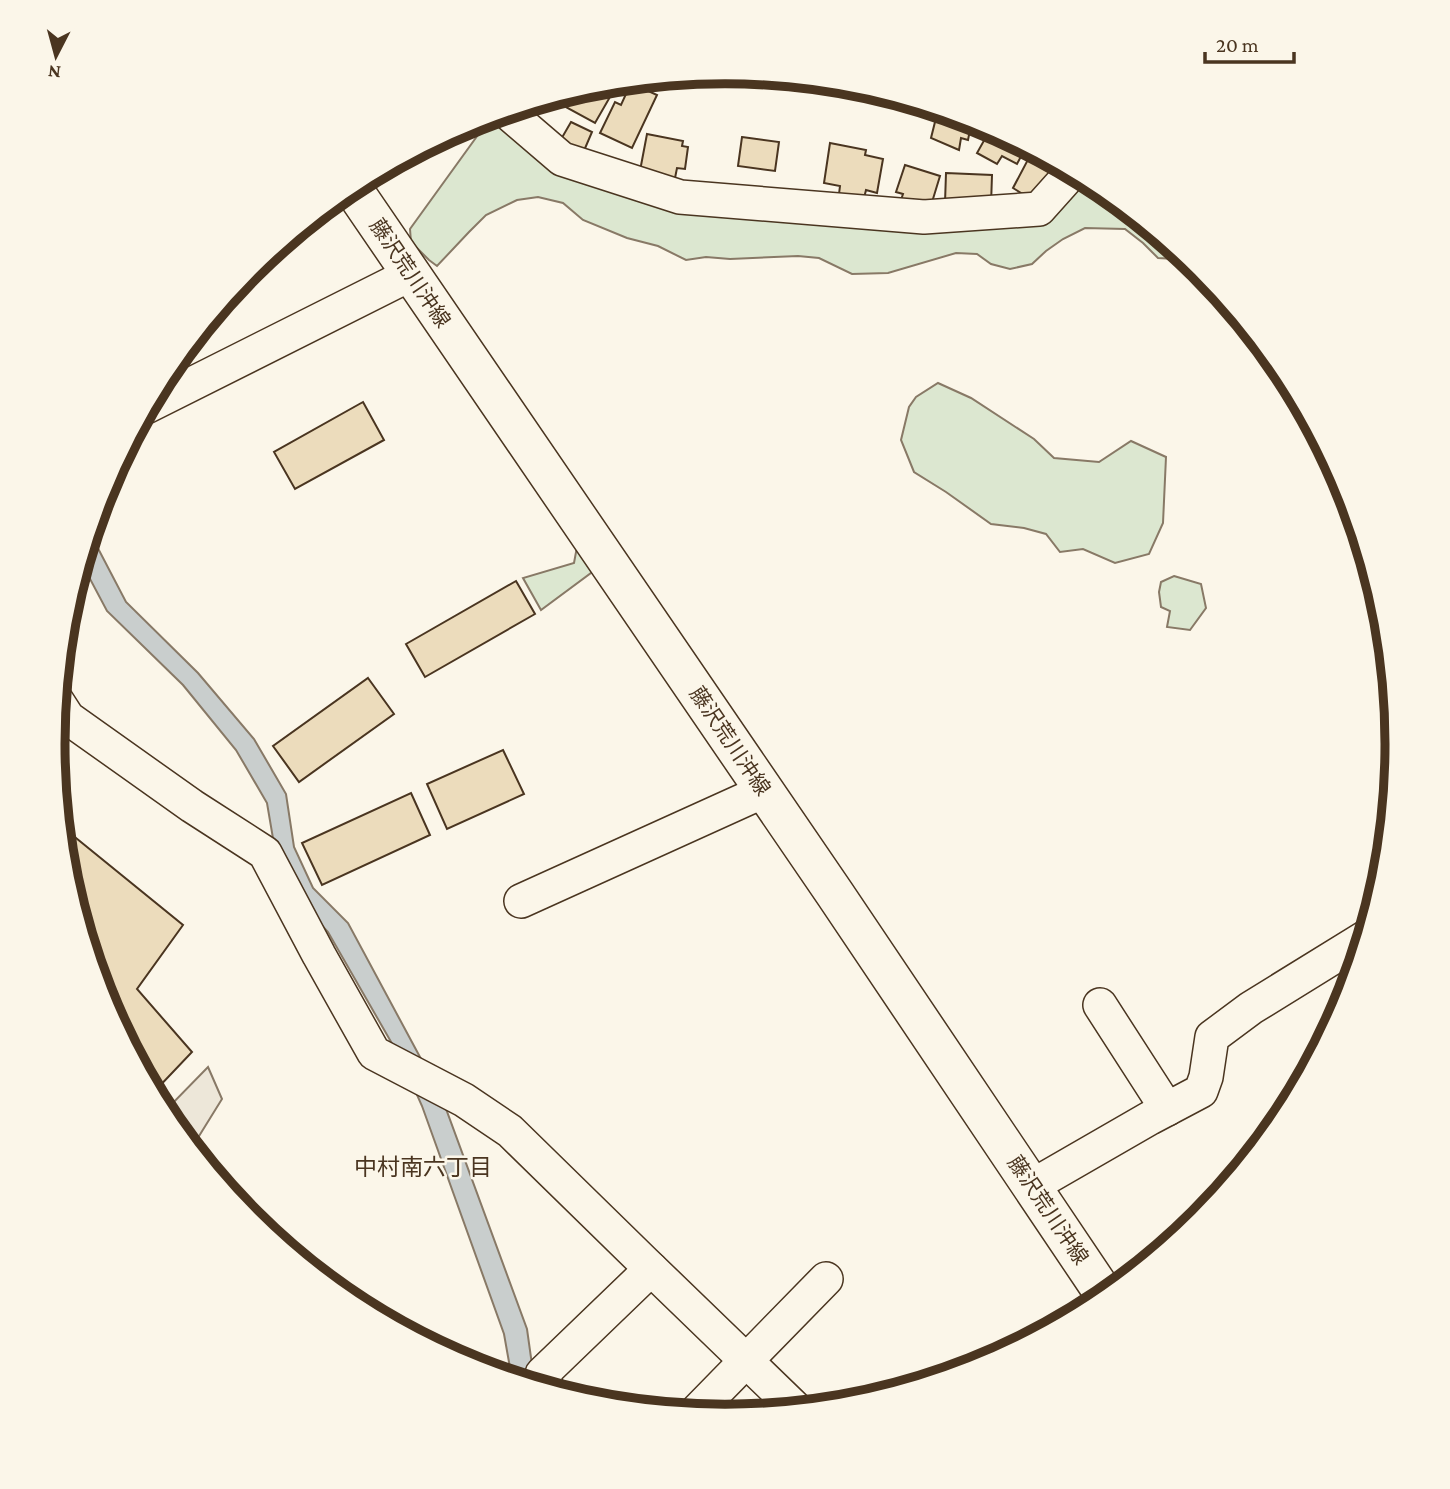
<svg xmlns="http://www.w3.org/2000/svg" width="1450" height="1489" font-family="'Crimson Pro','Noto Sans JP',serif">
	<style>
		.green { fill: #dce7d0; stroke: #887966; stroke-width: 2 }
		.parking { fill: #ede7d9; stroke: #887966; stroke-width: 2 }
		.water { fill: #c9cecd; stroke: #887966; stroke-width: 2 }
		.building { fill: #ecdcbc; stroke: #4a3520; stroke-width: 2 }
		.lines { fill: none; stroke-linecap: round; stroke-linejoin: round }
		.minor-casing { stroke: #4a3520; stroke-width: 36 }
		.major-casing { stroke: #4a3520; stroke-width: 41 }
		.minor { stroke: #fbf6e9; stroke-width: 33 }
		.major { stroke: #fbf6e9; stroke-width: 38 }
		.labels { text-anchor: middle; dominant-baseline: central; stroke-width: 5; stroke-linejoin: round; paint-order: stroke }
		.street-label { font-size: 21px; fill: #4a3520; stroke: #fbf6e9 }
		.neighbourhood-label { font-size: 23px; fill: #4a3520; stroke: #fbf6e9 }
		.rim { fill: none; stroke: #4a3520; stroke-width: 9 }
	</style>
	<rect width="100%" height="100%" fill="#fbf6e9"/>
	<g class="green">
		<polygon points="498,119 552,163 930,225 1079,175 1099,186 1201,269 1231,306 1218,305 1201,290 1175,259 1158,258 1143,243 1125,229 1085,228 1063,239 1046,251 1032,264 1010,269 991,264 977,254 956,253 888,273 852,274 819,258 798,256 730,259 706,257 686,260 658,246 627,238 583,220 563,203 538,197 517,200 486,215 469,232 437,266 429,260 411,242 410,229 483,128"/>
		<polygon points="938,383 971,398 1034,439 1054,458 1099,462 1131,441 1166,457 1163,523 1149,554 1115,563 1083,549 1060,552 1046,534 1024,528 991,524 946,492 914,472 901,440 909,407 916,397"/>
		<polygon points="579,536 603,564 541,610 523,578 574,563"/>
		<polygon points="1174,576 1201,584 1206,608 1190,630 1167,627 1170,611 1161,607 1159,592 1161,582"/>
	</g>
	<polygon class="parking" points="208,1067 222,1099 191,1149 163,1113"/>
	<polygon class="water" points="90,533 126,602 198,673 254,739 286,794 294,847 313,888 348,923 442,1098 527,1329 534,1379 538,1387 512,1379 504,1334 422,1106 402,1061 328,932 294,895 276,856 267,803 236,750 183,685 107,611 81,562"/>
	<g class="building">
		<polygon points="720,73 718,86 676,81 677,77"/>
		<polygon points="618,83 595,123 551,99 594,85"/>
		<polygon points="631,83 657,95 632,148 600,133 615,102 621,105"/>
		<polygon points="870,89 908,101 905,108 869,93"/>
		<polygon points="938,110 972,120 968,140 961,138 959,150 931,138"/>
		<polygon points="571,122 592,132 583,153 560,141"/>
		<polygon points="991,128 1026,147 1017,164 1002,156 997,164 977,153"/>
		<polygon points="647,134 683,141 682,146 688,147 685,169 677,168 674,183 639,176"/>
		<polygon points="742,137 779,142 775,171 738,166"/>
		<polygon points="830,143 866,150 865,155 883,159 877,193 866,190 864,198 839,194 840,186 824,183"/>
		<polygon points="1033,150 1060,165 1034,201 1013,188"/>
		<polygon points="905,165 940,176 929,212 900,203 903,194 896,192"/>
		<polygon points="946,173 992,175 991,205 945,203"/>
		<polygon points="363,402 384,440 295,489 274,452"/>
		<polygon points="516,581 535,614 425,677 406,644"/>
		<polygon points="368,678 394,714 299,782 273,746"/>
		<polygon points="503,750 524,794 447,829 427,784"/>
		<polygon points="411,793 430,835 322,885 302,843"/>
		<polygon points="60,825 183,925 137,989 192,1052 153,1093 104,1001 65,875"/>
	</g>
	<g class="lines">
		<defs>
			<g id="minor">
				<polyline points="506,111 562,159 680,197 924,217 1039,209 1073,171"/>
				<polyline points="146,407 411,274"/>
				<polyline points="57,701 68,718 192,806 265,853 319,955 374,1053 464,1100 510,1131 644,1262 797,1410"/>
				<polyline points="521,901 764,791"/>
				<polyline points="1100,1005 1167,1109"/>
				<polyline points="1032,1186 1150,1118 1201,1091 1206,1077 1212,1037 1251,1008 1366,937"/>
				<polyline points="548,1390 542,1374 651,1269"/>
				<polyline points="694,1414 826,1279"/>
			</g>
			<polyline id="major" points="351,186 835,894 1106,1297"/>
		</defs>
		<use href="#minor" class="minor-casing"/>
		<use href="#major" class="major-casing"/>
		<use href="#minor" class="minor"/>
		<use href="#major" class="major"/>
	</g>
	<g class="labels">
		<g class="street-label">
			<text transform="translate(410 273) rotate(56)">藤沢荒川沖線</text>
			<text transform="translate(730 741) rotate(56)">藤沢荒川沖線</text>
			<text transform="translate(1048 1210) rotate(56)">藤沢荒川沖線</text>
		</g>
		<g class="neighbourhood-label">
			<text x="423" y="1167">中村南六丁目</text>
		</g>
	</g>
	<path d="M0 0H1450V1489H0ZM65 744a660 660 0 1 1 1320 0a660 660 0 1 1-1320 0Z" fill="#fbf6e9" fill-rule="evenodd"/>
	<path class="rim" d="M65 744a660 660 0 1 1 1320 0a660 660 0 1 1-1320 0Z"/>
	<g transform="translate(56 56) rotate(186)" stroke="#fbf6e9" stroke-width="5" paint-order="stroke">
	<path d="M0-5L12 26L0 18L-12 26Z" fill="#4a3520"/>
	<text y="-10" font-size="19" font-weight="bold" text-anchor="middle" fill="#4a3520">N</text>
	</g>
	<path d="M1205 52v10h89v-10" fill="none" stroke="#4a3520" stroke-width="3.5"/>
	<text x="1216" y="52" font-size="21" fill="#4a3520" stroke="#fbf6e9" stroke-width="5" paint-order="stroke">20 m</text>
</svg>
